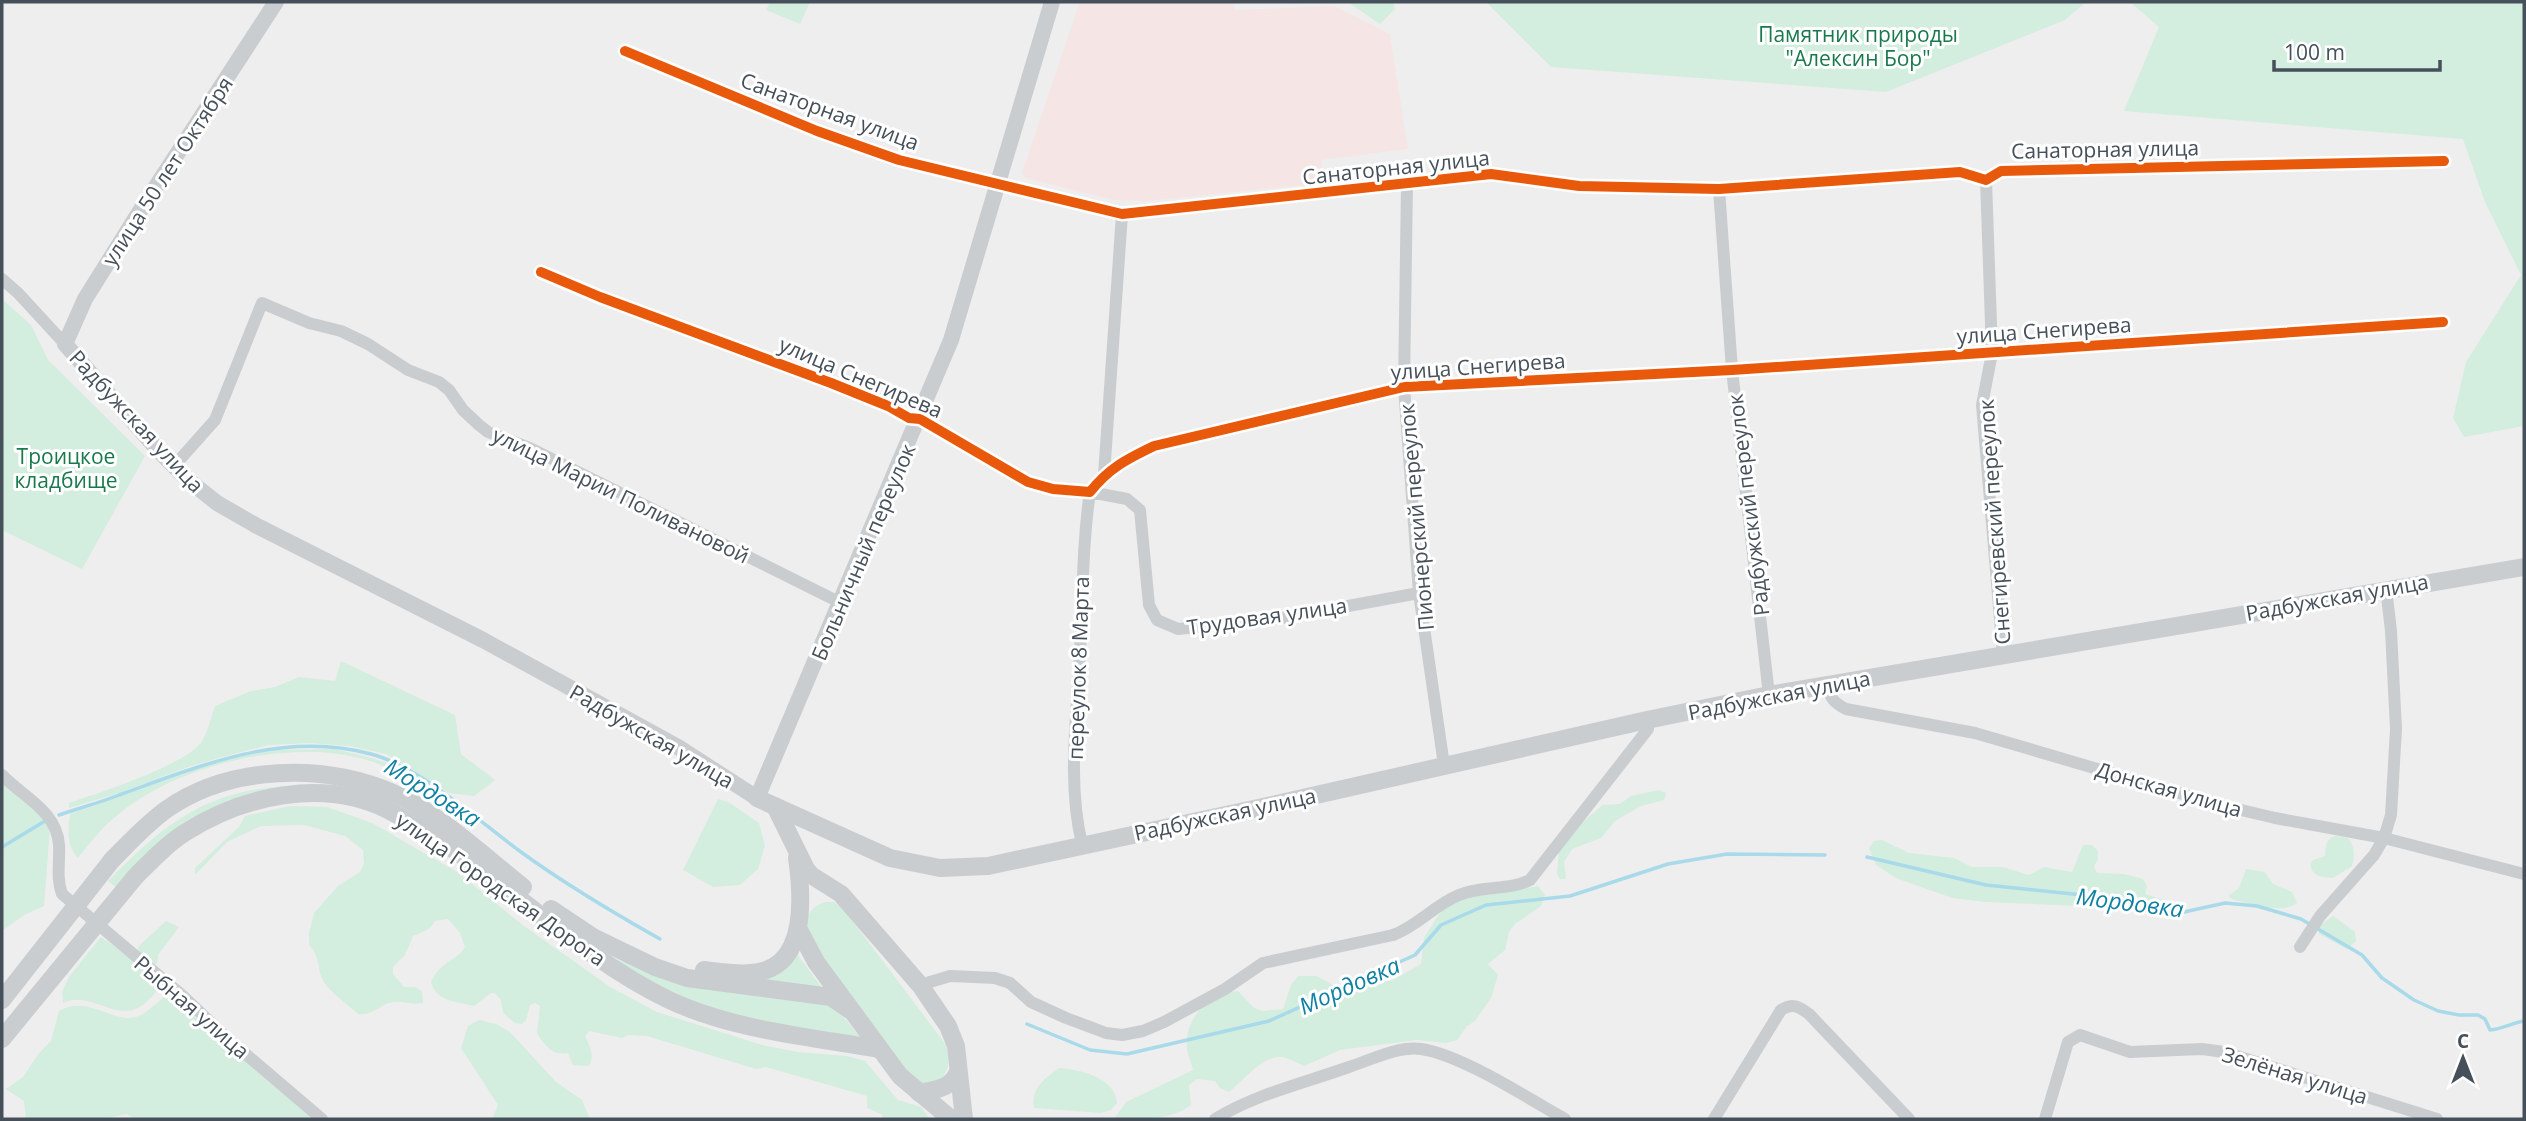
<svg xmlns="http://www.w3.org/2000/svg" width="2526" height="1121" font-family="'Open Sans',sans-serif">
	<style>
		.medical { fill: #f5e6e5 }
		.green { fill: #d3edde }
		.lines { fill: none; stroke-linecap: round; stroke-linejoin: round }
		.stream { stroke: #a8daea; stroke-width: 3.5 }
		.minor { stroke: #cacdcf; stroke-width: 12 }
		.tertiary { stroke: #cacdcf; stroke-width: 16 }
		.secondary { stroke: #cacdd0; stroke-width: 18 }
		.secondary-bridge { stroke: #cacdd0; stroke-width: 18 }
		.cycleway-casing { stroke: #fff; stroke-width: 15 }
		.cycleway { stroke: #e8590c; stroke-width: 10 }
		.labels { text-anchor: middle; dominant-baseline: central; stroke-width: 6; stroke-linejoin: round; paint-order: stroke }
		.park-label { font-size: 21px; fill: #19794c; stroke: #fff }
		.street-label { font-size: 21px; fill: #46505a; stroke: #fff }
		.water-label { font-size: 23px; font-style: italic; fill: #1080a3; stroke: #fff }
	</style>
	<rect width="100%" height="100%" fill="#efeeee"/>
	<polygon class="medical" points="1080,2 1235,2 1234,10 1334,6 1390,34 1408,149 1321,160 1323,183 1147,201 1113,200 1025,178 1022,172"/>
	<g class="green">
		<polygon points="770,2 810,2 800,24 766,10"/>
		<polygon points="1348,2 1393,2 1395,9 1380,24"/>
		<polygon points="1486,2 2086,2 2065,20 1886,92 1551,67"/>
		<polygon points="2130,2 2524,2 2524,426 2464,437 2453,418 2466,362 2521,275 2485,202 2463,139 2124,111 2159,27"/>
		<polygon points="2,299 31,325 48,360 145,456 82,569 2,530"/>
		<path d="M341 661 455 715 461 754 495 780 474 796 449 793 386 754 350 746 310 743 269 745 226 756 188 767 116 794 69 808V803C96 794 189 764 202 741 208 731 211 717 215 706L251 691 275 687 299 677 335 681Z"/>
		<path d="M331 749C371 756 412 767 441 796 433 796 426 789 418 784 400 774 381 763 360 758 284 739 173 766 114 818 100 830 89 844 78 858 66 846 68 829 70 814L223 760 273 750Z"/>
		<polygon points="2,782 30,804 50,828 44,906 24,915 2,931"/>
		<path d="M282 786 317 787 243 798 118 889 108 881C148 841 183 807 239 793 253 789 268 788 282 786Z"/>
		<polygon points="1659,790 1666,793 1664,800 1641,806 1615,821 1601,838 1572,849 1564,862 1566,879 1560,879 1557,874 1559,851 1579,825 1603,805 1620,804 1631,796"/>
		<polygon points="718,799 730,803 759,823 765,846 758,869 740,885 713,887 683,870"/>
		<path d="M290 806 327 807 372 823 457 872 524 926 610 987 657 1012 762 1045 797 1052 847 1056 865 1061 898 1100 921 1107 930 1119H884L881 1114 867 1108V1096L766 1067 756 1069 647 1036 628 1035 622 1038 589 1031 585 1036C590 1047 595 1055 589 1066L573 1065 568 1053C552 1056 546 1046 537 1034L540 1006 535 1003 530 1005 526 1020 522 1024 515 1023 503 1013 501 1000 496 994 491 993 474 1006C457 1001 437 1003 431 982 440 961 456 962 465 947L460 933 448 919 435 921C430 930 423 932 413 936L405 955 393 967V974L404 987H415L422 991 423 1003C411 1006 401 999 389 1003 378 1007 371 1016 358 1014 347 1004 332 994 324 982 316 969 322 959 309 945V933L314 913 338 886 360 872 364 864 363 850 345 836 304 825 261 826 227 842 195 875V868L239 827 245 816Z"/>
		<path d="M2336 836 2348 838C2355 847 2355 855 2352 866L2333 878C2322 877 2313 877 2310 865L2313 860 2325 856C2326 846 2325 839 2336 836Z"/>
		<polygon points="1882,840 1909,853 1954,858 1972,867 2002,867 2029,875 2044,867 2072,872 2083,845 2092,845 2098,851 2098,859 2094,866 2097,873 2124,874 2143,879 2147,886 2145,894 2177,904 2179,913 2171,915 2147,909 1986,902 1952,898 1896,878 1876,865 1869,848 1874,841"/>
		<path d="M2246 869 2265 872 2273 884 2292 892 2297 903C2281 915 2252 903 2234 900L2228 896 2239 888Z"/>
		<path d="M1538 886 1545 895 1541 906 1515 924 1509 932 1505 950 1488 964 1498 975 1491 998 1475 1021 1467 1026 1457 1040 1446 1043 1417 1040 1340 1050 1304 1066C1297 1063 1289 1058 1282 1057 1263 1055 1243 1081 1229 1092L1220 1088 1215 1081 1197 1079 1189 1085 1191 1105C1170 1121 1140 1119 1114 1119L1126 1102 1193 1070C1192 1063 1187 1055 1187 1049 1184 1019 1208 992 1238 991L1254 1008 1263 1011 1283 1009 1291 985 1298 976H1317L1334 986 1349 990 1393 980 1421 964 1424 938 1441 911 1466 896 1493 894Z"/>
		<path d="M826 902H834L842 907 946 1045C950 1059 950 1068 941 1079L924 1084 914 1081 807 937C804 920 808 907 826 902Z"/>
		<polygon points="2333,916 2355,932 2356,941 2347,949 2319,934 2318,927"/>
		<polygon points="166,921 179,927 158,955 157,963 150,966 138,953 138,947"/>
		<path d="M101 937 126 954 144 972 162 985C155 993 147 1003 138 1008 114 1020 88 990 63 1003L62 992 69 977Z"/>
		<polygon points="795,951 822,988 753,982"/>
		<polygon points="605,955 641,968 817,1000 839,1011 860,1037 766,1023 692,1004"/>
		<path d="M175 985 231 1039 327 1119H134L127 1114 104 1119H26L24 1101 6 1089 23 1077 39 1053 51 1041 59 1011C89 993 116 1028 141 1015 153 1008 166 995 175 985Z"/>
		<polygon points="479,1020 496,1024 510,1032 556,1082 582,1100 590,1119 492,1119 498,1105 461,1048 468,1026"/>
		<path d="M1059 1068C1079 1069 1116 1078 1117 1103L1111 1110 1101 1113 1034 1108C1031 1088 1044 1079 1059 1068Z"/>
	</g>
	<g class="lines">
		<g class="stream">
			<path d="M59 815C79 808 99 803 119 795 200 766 283 730 371 754 421 767 478 821 521 852 565 884 612 912 660 939"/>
			<polyline points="2,847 45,821"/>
			<path d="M1867 857 1986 885 2121 899 2184 912 2225 903 2257 906 2301 919 2362 955 2382 978 2414 1000 2438 1011 2459 1015H2478L2485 1019 2490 1030C2502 1029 2512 1023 2524 1021"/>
			<polyline points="1027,1024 1090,1050 1127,1054 1269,1021 1415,955 1441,925 1486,905 1570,896 1668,864 1727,854 1825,855"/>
		</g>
		<g class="minor">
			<polyline points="625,51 817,131 899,160 1122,214 1491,174 1579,186 1719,189 1960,172 1986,180 2001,171 2444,161"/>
			<polyline points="1986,180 1992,353 1982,405 2003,655"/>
			<polyline points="1407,184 1404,387 1419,593 1444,765"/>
			<polyline points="1719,189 1732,370 1769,695"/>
			<path d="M541 272 600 297 831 383 888 406 909 418 920 419 1028 482 1053 489 1090 492C1109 468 1127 459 1154 446L1404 387 1732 370 2443 322"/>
			<polyline points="2,279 18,293 65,344"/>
			<polyline points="174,466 215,420 262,303 309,323 341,331 368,344 408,370 439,382 449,390 463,410 479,425 488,432 530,448 841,603"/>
			<polyline points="1104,475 1122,214"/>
			<path d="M1827 685C1830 698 1834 703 1846 709L1975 733 2220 805 2275 818 2384 838 2524 874"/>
			<path d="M2 775C23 797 57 811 59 845 60 862 56 878 62 894L183 996 229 1040 322 1119"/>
			<path d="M1082 844C1067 782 1077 716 1080 652 1083 599 1082 546 1090 492L1127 499 1140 510 1149 605 1157 620 1178 629 1277 619 1419 593"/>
			<polyline points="2300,947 2320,916 2374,855 2384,838 2391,815 2396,729 2391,631 2386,588"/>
			<path d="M920 985 950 976 995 978 1010 983 1031 1002 1066 1018 1106 1033 1122 1035 1143 1031 1164 1022 1225 989 1263 963 1393 935C1418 926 1434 905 1459 895 1482 885 1509 891 1530 880L1648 729 1647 720"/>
			<path d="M1215 1119C1256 1094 1304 1083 1349 1067 1371 1060 1397 1046 1421 1049 1462 1055 1527 1098 1565 1119"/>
			<path d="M1714 1119 1781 1010C1793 1003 1798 1006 1809 1014L1909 1119"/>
			<polyline points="2045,1119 2068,1042 2080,1035 2130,1052 2202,1049 2224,1052 2437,1119"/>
		</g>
		<polyline class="tertiary" points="276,2 140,211 85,299 65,344 158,450 187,479 217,503 257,526 483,640 678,747 757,798 951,340 1052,2"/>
		<g class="secondary">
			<polyline points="757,798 890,858 940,868 988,866 1263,807 1647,720 1769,695 2524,567"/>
			<polyline points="775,806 806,869 811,875 841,894 920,985 948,1026 956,1046 964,1119"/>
			<path d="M112 860C130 842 146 824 167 809 230 765 324 763 393 793 437 812 485 857 523 887"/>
			<path d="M135 877C151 861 167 844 186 832 245 795 324 778 388 810 489 861 566 950 669 1000 733 1030 810 1037 879 1049"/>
			<polyline points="551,909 593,937 655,967 687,978 831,997 850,1010"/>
			<polyline points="798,928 816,962 900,1076 951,1119"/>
			<path d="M704 970C722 972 745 976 763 971 808 959 802 893 797 858"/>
			<path d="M919 1093C937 1089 950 1089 958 1072"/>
		</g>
		<g class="secondary-bridge">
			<polyline points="2,1000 112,860"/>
			<polyline points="2,1039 135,877"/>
		</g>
		<defs>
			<g id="cycleway">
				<polyline points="625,51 817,131 899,160 1122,214 1491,174 1579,186 1719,189 1960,172 1986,180 2001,171 2444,161"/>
				<path d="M541 272 600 297 831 383 888 406 909 418 920 419 1028 482 1053 489 1090 492C1109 468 1127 459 1154 446L1404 387 1732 370 2443 322"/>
			</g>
		</defs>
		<use href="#cycleway" class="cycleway-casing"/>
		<use href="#cycleway" class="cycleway"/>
	</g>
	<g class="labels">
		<g class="park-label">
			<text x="1858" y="34">Памятник природы<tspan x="1858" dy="24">"Алексин Бор"</tspan></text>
			<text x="66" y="456">Троицкое<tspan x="66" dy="24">кладбище</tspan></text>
		</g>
		<g class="street-label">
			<text transform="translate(830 111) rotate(20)">Санаторная улица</text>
			<text transform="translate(2105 149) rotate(-1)">Санаторная улица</text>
			<text transform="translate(1396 167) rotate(-6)">Санаторная улица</text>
			<text transform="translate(167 171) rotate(-57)">улица 50 лет Октября</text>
			<text transform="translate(2044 330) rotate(-4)">улица Снегирева</text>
			<text transform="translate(1478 366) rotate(-4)">улица Снегирева</text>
			<text transform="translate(861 377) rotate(23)">улица Снегирева</text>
			<text transform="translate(137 421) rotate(47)">Радбужская улица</text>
			<text transform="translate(621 495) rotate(26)">улица Марии Поливановой</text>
			<text transform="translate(1748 505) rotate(-97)">Радбужский переулок</text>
			<text transform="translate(1416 517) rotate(-95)">Пионерский переулок</text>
			<text transform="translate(1994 522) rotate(-94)">Снегиревский переулок</text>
			<text transform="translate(863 552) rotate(-67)">Больничный переулок</text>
			<text transform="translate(2337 597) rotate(-10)">Радбужская улица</text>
			<text transform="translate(1267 616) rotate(-8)">Трудовая улица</text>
			<text transform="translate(1078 668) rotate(-88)">переулок 8 Марта</text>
			<text transform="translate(1779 695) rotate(-11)">Радбужская улица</text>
			<text transform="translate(652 736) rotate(30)">Радбужская улица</text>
			<text transform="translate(2169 789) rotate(16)">Донская улица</text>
			<text transform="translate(1225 814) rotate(-12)">Радбужская улица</text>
			<text transform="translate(501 889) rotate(35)">улица Городская Дорога</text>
			<text transform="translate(192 1007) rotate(41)">Рыбная улица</text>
			<text transform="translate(2295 1075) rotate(17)">Зелёная улица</text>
		</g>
		<g class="water-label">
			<text transform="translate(433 792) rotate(32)">Мордовка</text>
			<text transform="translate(2130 902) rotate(7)">Мордовка</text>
			<text transform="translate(1349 985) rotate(-24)">Мордовка</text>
		</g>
	</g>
	<rect width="2526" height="1121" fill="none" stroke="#46505a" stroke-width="7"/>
	<g transform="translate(2463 1058)" stroke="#ffffff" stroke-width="5" paint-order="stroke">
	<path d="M0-5L12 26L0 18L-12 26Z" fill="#46505a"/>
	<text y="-10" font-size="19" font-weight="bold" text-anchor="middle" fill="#46505a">С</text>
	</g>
	<path d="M2274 60v10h166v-10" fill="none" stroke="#46505a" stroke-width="3.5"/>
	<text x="2284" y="60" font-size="21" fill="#46505a" stroke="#ffffff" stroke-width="5" paint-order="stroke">100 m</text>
</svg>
